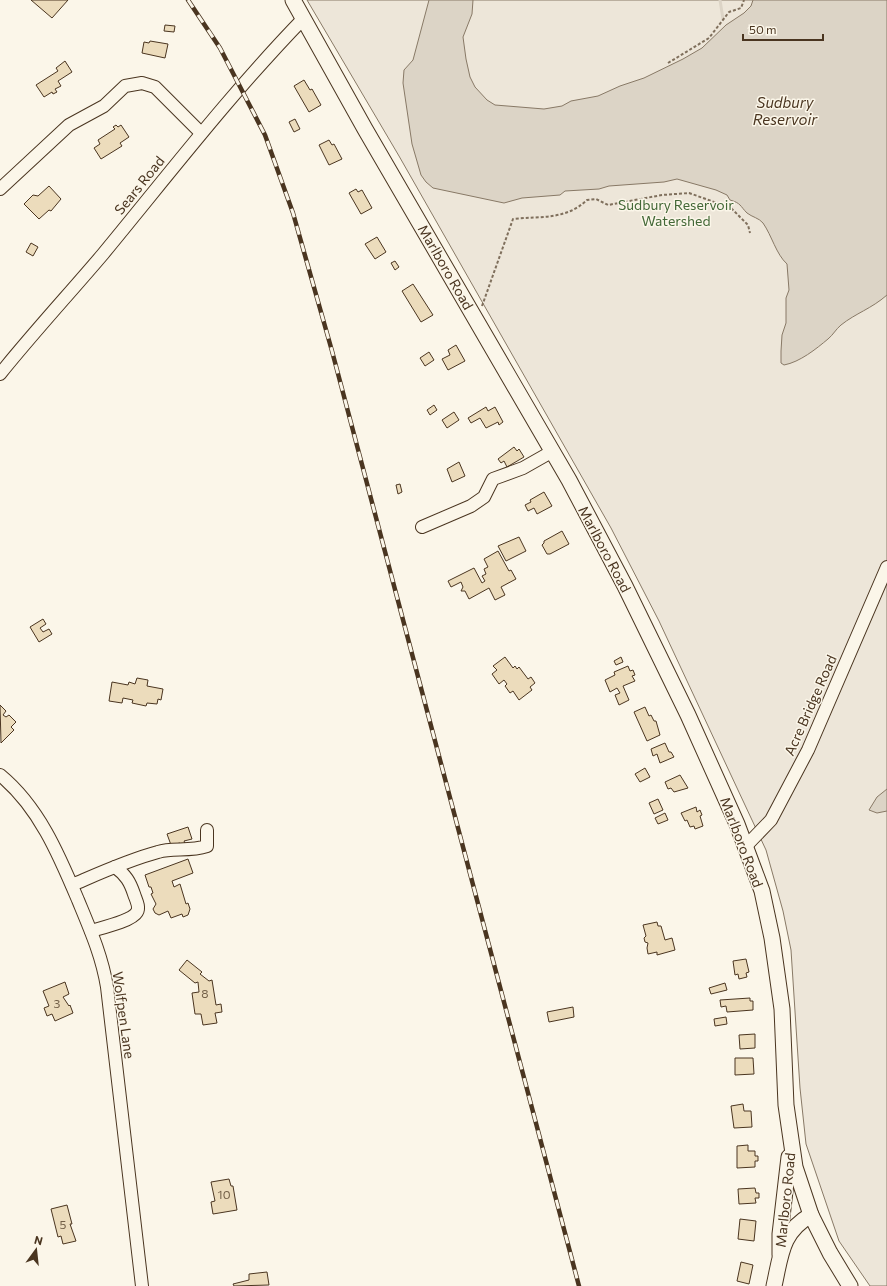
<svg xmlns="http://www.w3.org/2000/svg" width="887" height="1286" font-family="Commissioner,sans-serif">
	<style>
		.green { fill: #ede6d9; stroke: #887966 }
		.water { fill: #dcd4c6; stroke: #887966 }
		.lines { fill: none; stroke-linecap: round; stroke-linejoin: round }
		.stream { stroke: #dcd4c6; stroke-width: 3 }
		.building { fill: #ecdcbc; stroke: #4a3520 }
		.minor-casing { stroke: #4a3520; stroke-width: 14 }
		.major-casing { stroke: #4a3520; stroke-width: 17 }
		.path { stroke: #7f6f5c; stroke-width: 2; stroke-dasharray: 3 2; stroke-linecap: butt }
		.minor { stroke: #fbf6e9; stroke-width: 12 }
		.major { stroke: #fbf6e9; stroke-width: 15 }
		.rail-casing { stroke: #4a3520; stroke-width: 4.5 }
		.rail { stroke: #fbf6e9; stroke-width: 3; stroke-dasharray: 9; stroke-linecap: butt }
		.labels { text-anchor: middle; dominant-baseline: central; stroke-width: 3; stroke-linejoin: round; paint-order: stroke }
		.number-label { font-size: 12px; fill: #725f47 }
		.street-label { font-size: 14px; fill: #4a3520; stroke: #fbf6e9 }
		.park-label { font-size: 14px; fill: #436837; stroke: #fbf6e9 }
		.water-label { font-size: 15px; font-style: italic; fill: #4a3520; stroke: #fbf6e9 }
	</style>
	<rect width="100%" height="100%" fill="#fbf6e9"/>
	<polygon class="green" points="307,0 887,0 887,1286 870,1286 839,1241 806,1144 800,1088 791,950 783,911 766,850 659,621 611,528 399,156"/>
	<g class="water">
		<path d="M429 0H473L472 14 463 37 466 59 470 77 475 87 487 100 495 105 544 109 562 106 571 101 598 96 620 86 644 78 683 59 702 48 726 25 744 13 751 6 753 0H887V295C871 309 856 313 841 325 836 329 833 335 828 339 816 349 800 362 784 365L781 363V351L782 335 786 323V298L789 290 787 264C776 254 772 236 763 223 759 218 752 217 747 213 740 206 741 203 730 200L727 195 716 190 677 179 664 182 609 186 599 189 565 191 560 195 522 198 504 203 433 188 426 182 421 175 412 144 403 83 404 70 413 60Z"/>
		<polygon points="887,789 887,811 877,813 869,810 877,797"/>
	</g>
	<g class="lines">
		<polyline class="stream" points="720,0 723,19"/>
	</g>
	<g class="building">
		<polygon points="31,0 68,0 52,18"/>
		<polygon points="165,25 175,26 174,32 164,31"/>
		<polygon points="150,41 168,44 165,58 142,53 144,42 149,43"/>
		<polygon points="65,61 72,72 58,81 61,86 55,89 57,92 53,94 52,92 44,97 36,85 58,71 56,68"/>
		<polygon points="304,80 310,90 312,89 321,105 309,112 294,86"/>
		<polygon points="295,119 300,129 294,132 289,122"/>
		<polygon points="116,125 118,127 121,125 129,137 120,143 122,146 101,159 94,148 100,144 98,140 115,129 113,127"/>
		<polygon points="329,140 332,145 334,144 342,159 329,165 319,145"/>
		<polygon points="49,186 61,199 51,211 49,210 39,219 24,204 33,195 38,196"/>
		<polygon points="356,189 358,192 362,190 372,208 361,214 349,193"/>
		<polygon points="377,237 386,252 375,259 365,244"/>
		<polygon points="31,243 38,247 33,256 26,252"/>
		<polygon points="395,261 399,267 395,270 391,263"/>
		<polygon points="413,284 433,315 421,322 402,291"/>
		<polygon points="456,345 465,361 448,370 442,359 450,355 448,350"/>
		<polygon points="429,352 434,360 425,366 420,358"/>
		<polygon points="434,405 437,410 430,415 427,410"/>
		<polygon points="486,407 488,411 495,407 503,422 499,425 498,422 486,428 480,418 471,423 468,418"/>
		<polygon points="454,412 459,420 447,428 442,420"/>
		<polygon points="514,447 517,451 519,449 524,457 507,467 504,461 501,463 498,459"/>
		<polygon points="459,462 465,476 452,482 447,469"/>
		<polygon points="400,484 402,492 398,494 396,485"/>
		<polygon points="544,492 552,506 537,514 534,508 528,511 525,505 531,502 530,500"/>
		<polygon points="562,531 569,544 550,554 547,554 542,545 544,543 544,541"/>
		<polygon points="519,537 526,551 506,561 498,546"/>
		<polygon points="498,551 509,571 511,570 516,579 501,587 505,595 495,600 489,588 469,599 465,591 461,591 463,587 461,582 451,587 448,581 474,568 482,583 485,581 482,576 486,574 484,569 488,567 484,559"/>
		<polygon points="43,619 46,624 40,628 43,632 49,629 52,634 39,642 30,627"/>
		<polygon points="505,657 513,668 515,666 517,669 519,667 528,679 531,677 535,683 530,687 532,690 519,700 513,691 510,693 505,686 507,684 504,680 499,684 492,674 497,670 493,666"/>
		<polygon points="621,657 623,662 616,665 614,661"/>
		<polygon points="628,666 630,671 633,670 635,675 632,676 635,681 623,686 629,700 619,705 615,695 620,693 617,688 610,692 605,680 615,675 614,672"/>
		<polygon points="137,678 148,680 147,686 163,689 161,700 158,699 157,704 147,703 146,706 132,703 133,700 123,698 122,703 109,701 112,682 128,685 129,682 135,684"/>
		<polygon points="0,705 6,711 3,715 6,717 9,715 16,722 11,727 14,730 1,743"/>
		<polygon points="645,707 649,716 651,715 654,721 656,721 660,735 647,741 634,712"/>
		<polygon points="665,743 669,752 671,752 674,757 660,763 657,754 653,756 651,749"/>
		<polygon points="645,768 650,777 640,782 635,774"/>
		<polygon points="680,775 688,788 674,792 671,788 668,789 665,782"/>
		<polygon points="658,799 663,810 654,814 649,803"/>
		<polygon points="696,807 697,812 700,810 702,815 700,816 703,826 695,829 694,826 690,827 687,820 685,821 681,813"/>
		<polygon points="665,813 668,820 658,824 655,818"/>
		<polygon points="188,827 192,839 184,841 186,845 181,847 180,843 171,845 167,834"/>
		<polygon points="188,859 193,873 172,881 174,887 180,884 186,904 188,903 190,909 188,915 183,917 182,914 171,918 168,911 159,915 155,913 153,909 156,904 151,894 153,893 151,887 149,887 145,875"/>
		<polygon points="657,922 658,926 661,926 665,940 672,938 675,950 657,955 657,952 648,954 647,948 648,943 645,942 644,938 646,936 643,925"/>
		<polygon points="746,959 749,972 746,973 747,977 739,979 738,974 735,975 733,961"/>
		<polygon points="187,960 202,972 200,974 209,981 212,980 216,1005 221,1004 222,1012 215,1013 217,1023 203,1025 201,1014 195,1014 192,993 199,992 198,982 195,983 179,970"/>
		<polygon points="65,982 69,994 63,997 69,1006 70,1005 73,1013 55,1021 52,1014 47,1016 44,1008 49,1006 43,991"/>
		<polygon points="725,983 727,990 711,994 709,988"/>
		<polygon points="750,998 750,1001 753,1001 753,1010 727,1012 726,1006 721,1007 720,1000"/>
		<polygon points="573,1007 574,1017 549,1022 547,1012"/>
		<polygon points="726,1017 727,1024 715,1026 714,1019"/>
		<polygon points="755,1034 755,1048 740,1049 739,1035"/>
		<polygon points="735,1058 753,1058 754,1074 735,1075"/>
		<polygon points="743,1104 744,1111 751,1111 752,1127 734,1128 731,1106"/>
		<polygon points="748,1145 748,1151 755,1151 755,1156 758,1156 758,1161 755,1161 755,1167 737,1168 737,1146"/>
		<polygon points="229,1179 231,1186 233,1186 237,1210 213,1214 211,1202 215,1201 211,1182"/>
		<polygon points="755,1188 756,1193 759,1193 759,1198 755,1198 756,1203 739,1204 738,1189"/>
		<polygon points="67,1205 72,1224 70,1224 76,1241 63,1244 61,1236 58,1237 51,1209"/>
		<polygon points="740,1219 756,1221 754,1241 738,1239"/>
		<polygon points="741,1262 753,1265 749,1284 737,1281"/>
		<polygon points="267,1272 269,1285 234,1286 233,1284 249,1280 249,1274"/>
	</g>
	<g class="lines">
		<defs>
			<g id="minor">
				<polyline points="0,189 69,125 104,106 125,86 142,83 155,87 201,133"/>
				<path d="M0 374C33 333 69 294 103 254 169 174 232 92 304 18"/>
				<polyline points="422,527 471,506 484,497 493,479 523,468 553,451"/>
				<path d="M0 775C39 807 59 855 78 900 90 929 102 956 107 987L142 1286"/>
				<polyline points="745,847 771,820 808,750 887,567"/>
				<path d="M72 885C100 873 128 860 158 852 172 847 189 852 207 846V830"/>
				<path d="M91 931C101 928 132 921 137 912 140 907 136 900 134 894 130 882 126 875 115 867"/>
			</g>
			<g id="major">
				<polyline points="293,0 365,129 569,480 625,586 688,715 737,824 762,891 772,938 782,1009 786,1105 795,1167 811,1215 830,1253 850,1286"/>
				<polyline points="780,1255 780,1234 789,1157"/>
				<path d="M774 1286C781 1255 781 1232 811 1215"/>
			</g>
		</defs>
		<use href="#minor" class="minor-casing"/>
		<use href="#major" class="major-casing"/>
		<g class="path">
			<polyline points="668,63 709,38 729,12 741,8 744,0"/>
			<path d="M482 306 513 219C541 216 566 220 587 200L596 199 608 205 662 195 689 193 731 208 748 225 750 233"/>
		</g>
		<use href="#minor" class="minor"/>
		<use href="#major" class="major"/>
		<defs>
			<polyline id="rail" points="188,0 220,48 265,135 293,213 332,351 579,1286"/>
		</defs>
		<use href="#rail" class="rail-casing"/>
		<use href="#rail" class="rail"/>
	</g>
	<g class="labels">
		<g class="number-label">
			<text x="205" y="993">8</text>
			<text x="57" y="1003">3</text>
			<text x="224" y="1194">10</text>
			<text x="63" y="1224">5</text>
		</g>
		<g class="street-label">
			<text transform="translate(139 185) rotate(-51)">Sears Road</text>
			<text transform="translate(446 267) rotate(60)">Marlboro Road</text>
			<text transform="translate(605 549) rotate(62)">Marlboro Road</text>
			<text transform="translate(810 705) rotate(-66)">Acre Bridge Road</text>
			<text transform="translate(742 842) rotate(69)">Marlboro Road</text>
			<text transform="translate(124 1015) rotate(82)">Wolfpen Lane</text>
			<text transform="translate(785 1200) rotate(-84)">Marlboro Road</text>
		</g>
		<g class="park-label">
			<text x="676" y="204">Sudbury Reservoir<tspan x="676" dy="16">Watershed</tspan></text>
		</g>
		<g class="water-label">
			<text x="785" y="102">Sudbury<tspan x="785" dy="17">Reservoir</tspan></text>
		</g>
	</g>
	<g transform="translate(36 1250) rotate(15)" stroke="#fbf6e9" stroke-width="3" paint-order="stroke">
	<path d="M0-3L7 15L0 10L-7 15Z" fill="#4a3520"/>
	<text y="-6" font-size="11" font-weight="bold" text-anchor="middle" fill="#4a3520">N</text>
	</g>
	<path d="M743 34v6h80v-6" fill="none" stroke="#4a3520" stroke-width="2"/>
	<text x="749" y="34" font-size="12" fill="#4a3520" stroke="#fbf6e9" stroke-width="3" paint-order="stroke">50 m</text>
</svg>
